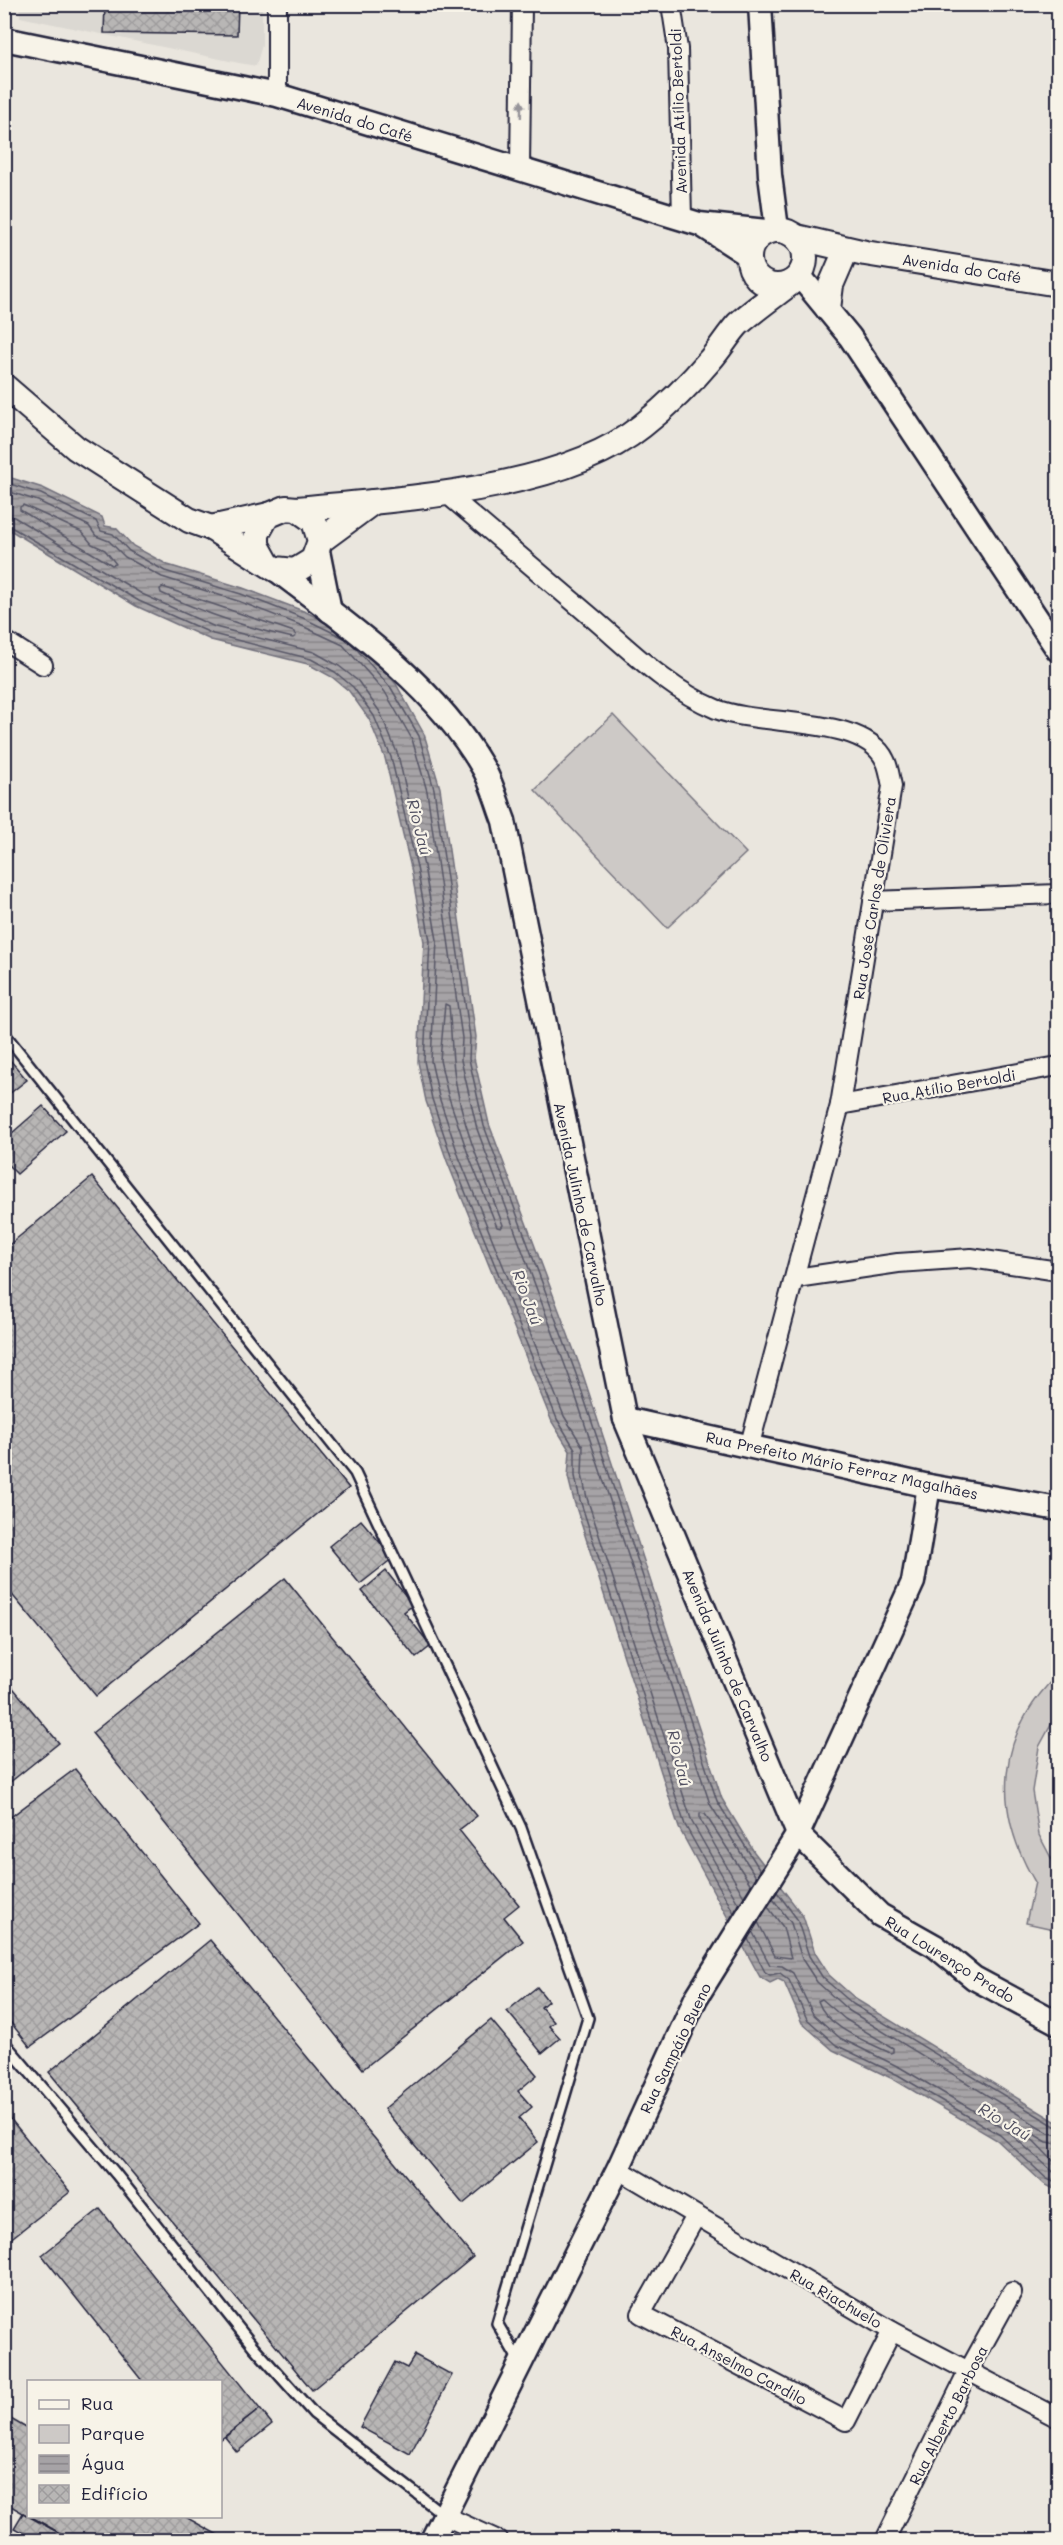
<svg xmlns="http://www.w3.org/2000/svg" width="1063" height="2545" font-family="Mali,sans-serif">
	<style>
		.built { fill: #dbd8d2 }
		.green { fill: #cdc9c6; stroke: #787680; stroke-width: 1.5 }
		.water { fill: url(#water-rules); stroke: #716f7b; stroke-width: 1.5 }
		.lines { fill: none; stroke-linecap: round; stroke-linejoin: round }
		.shore { stroke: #575666; stroke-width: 1.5 }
		.building { fill: url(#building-cross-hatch); stroke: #22223b; stroke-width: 1.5 }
		.service-casing { stroke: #22223b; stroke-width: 14 }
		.minor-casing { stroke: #22223b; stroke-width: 22 }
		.tertiary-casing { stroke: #22223b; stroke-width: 27 }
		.secondary-casing { stroke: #22223b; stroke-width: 28 }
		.service { stroke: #f7f3e8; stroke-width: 9 }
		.minor { stroke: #f7f3e8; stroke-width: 18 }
		.tertiary { stroke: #f7f3e8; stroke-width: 22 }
		.secondary { stroke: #f7f3e8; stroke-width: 24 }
		.oneway { fill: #97959a }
		.labels { text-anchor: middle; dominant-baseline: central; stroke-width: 4.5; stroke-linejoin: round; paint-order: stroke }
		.street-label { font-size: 15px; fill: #22223b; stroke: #f7f3e8 }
		.water-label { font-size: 16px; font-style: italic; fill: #504f60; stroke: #f7f3e8 }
	</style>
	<defs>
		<pattern id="water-rules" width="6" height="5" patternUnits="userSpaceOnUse" patternTransform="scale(1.5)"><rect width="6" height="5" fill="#a6a3a6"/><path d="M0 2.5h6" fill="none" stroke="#878488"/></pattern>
		<pattern id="building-cross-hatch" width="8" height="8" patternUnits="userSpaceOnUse" patternTransform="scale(1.5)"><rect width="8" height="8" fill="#b8b6b5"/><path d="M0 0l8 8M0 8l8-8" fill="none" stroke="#9e9c9d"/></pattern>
	</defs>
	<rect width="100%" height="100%" fill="#eae6de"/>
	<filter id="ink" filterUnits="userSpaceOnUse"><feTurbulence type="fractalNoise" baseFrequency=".0167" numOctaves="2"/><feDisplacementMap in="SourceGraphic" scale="12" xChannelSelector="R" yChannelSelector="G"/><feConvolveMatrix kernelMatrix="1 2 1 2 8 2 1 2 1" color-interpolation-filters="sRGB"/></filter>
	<g filter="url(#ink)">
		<polygon class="built" points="19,5 262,5 262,45 256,66 239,63 20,17"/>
		<g class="green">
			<polygon points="613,715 746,853 667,928 535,790"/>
			<path d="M1058 1674V1712L1039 1747 1032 1791 1039 1835 1058 1871V1930L1026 1923 1035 1882C992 1809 996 1735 1058 1674Z"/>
		</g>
		<polygon class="water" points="5,476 43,488 102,517 105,526 116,528 133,546 168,565 243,588 306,612 352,635 396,684 424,734 440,788 476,1037 474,1058 489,1124 582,1372 722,1799 754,1852 803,1916 815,1953 829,1975 857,2000 1058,2123 1058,2191 1044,2184 997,2140 895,2080 833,2050 802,2023 784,1982 778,1979 770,1983 760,1977 679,1828 574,1501 568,1477 570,1451 552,1422 447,1161 426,1101 418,1062 424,942 411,868 385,758 369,719 349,691 332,677 308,664 211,640 136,606 5,527"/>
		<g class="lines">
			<g class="shore">
				<polyline points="4,482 41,494 96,521 101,531 113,534 129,551 165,571 241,594 303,618 344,638"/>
				<polyline points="4,490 38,501 89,526 96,536 109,541 125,557 162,577 238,601 300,625 343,645 385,692 412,739 427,791 462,1038 461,1060 477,1129 569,1376 710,1804 756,1877"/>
				<polygon points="23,505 82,532 92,544 105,550 116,564 112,565 20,510 20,507"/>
				<polyline points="4,515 14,517 142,594 215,627 314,652 339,666 358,681 380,712 398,755 424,866 437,940 431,1061 439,1097 459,1157 564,1416 583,1447 582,1475 587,1498 692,1822 739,1905"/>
				<polyline points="4,523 139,601 213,634 311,659 335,672 353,687 374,716 391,757 417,867 430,941 424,1061 432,1099 452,1159 557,1419 575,1449 575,1476 580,1500 685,1825 734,1913"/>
				<path d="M163 587 294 632 296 636 293 638C246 628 204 613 161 593L160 589Z"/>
				<polyline points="352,644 391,688 419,736 434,789 470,1037 469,1059 484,1126 576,1374 717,1801 760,1870"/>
				<path d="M445 1004 449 1006C452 1034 451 1061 457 1089 466 1136 486 1180 503 1225L501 1228 497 1227 468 1154 448 1095 440 1060Z"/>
				<polyline points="777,1892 797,1919 809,1956 823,1978 853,2004 1058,2128"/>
				<polyline points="744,1897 700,1819 700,1813 705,1814 751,1885"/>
				<polyline points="773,1899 791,1923 802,1959 817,1982 848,2010 1049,2133 1058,2135"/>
				<polyline points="758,1922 775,1956 791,1958 783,1927 768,1907"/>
				<polyline points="752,1931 770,1965 782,1966 793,1973 813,2014 840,2038 901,2068 1005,2129 1058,2176"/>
				<polyline points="748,1939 765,1972 770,1975 780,1973 789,1980 807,2019 836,2045 898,2075 1000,2135 1047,2179 1058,2184"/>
				<path d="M822 1999 845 2019 893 2048V2052L890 2053C866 2041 827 2028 818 2001Z"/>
				<polyline points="1058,2144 1047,2142 1030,2132 1026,2133 1058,2166"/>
			</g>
		</g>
		<g class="building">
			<polygon points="105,4 238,4 237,35 104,33"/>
			<polygon points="4,1053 27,1080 4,1098"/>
			<polygon points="43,1106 66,1131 17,1174 4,1161 4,1140"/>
			<polygon points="92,1177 349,1488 96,1696 4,1585 4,1249"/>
			<polygon points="361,1520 393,1558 360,1584 329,1546"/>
			<polygon points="386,1571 413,1605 404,1612 431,1646 416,1658 362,1591"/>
			<polygon points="285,1578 477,1816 459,1830 519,1905 504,1917 523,1941 363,2069 92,1733"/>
			<polygon points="4,1677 59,1743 4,1787"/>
			<polygon points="75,1769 199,1923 30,2047 4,2014 4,1822"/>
			<polygon points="210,1940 473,2257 312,2390 49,2072"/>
			<polygon points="537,1987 548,2001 541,2007 554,2022 549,2026 560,2038 542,2053 507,2011"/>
			<polygon points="491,2020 537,2075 518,2091 532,2107 519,2118 538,2142 463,2204 384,2109"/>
			<polygon points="4,2111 70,2192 4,2244"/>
			<polygon points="100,2209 260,2409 220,2440 220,2382 143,2382 42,2255"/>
			<polygon points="415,2355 452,2375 410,2454 360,2427 395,2362 407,2368"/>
			<polygon points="260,2409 272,2424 237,2452 225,2437"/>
			<polygon points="4,2415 28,2429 28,2516 4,2502"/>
			<polygon points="23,2513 28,2516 72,2540 36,2540 14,2528"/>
			<polygon points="30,2516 184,2516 227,2540 72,2540"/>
		</g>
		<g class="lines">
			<defs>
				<g id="service">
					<polyline points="4,1033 355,1473 521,1828 588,2018 497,2323 519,2361"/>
					<polyline points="4,2042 116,2174 253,2346 314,2414 444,2515"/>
				</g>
				<g id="minor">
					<polyline points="671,4 678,49 682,218"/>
					<polyline points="277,95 277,4"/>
					<polyline points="520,168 522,4"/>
					<path d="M447 494C497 536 546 579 596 621 633 653 670 690 716 709 761 727 864 715 885 760 889 767 890 778 892 786L840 1105 750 1444"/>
					<polyline points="4,640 43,665"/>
					<polyline points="873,901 1058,894"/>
					<polyline points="840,1105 1058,1066"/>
					<polyline points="796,1278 898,1263 971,1258 1058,1271"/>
					<polyline points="618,2169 892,2331 1058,2418"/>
					<polyline points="696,2216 641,2314 846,2421 892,2331"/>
					<polyline points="445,2516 498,2540"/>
					<polyline points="885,2540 969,2370 1012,2292"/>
				</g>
				<g id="tertiary">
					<polyline points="760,4 770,175 777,229"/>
					<polyline points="4,39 277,95 699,224 766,231"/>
					<polyline points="703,226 748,255"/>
					<polyline points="799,275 850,337 1058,650"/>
					<polyline points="318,551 330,611"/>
					<path d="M275 569C348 624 435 685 482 766 492 782 497 803 504 821L625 1419 798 1834 880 1915 935 1946 974 1978 1058 2023"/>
					<polyline points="625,1419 929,1486 1058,1509"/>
					<polyline points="432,2540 618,2169 696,1998 798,1834 913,1582 929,1486"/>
				</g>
				<g id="secondary">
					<circle cx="777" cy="258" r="28"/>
					<polyline points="796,237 865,253 1058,284"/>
					<polyline points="828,309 831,285 844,255"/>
					<polyline points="4,386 76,448 189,520 211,528 275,569 295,571 313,560 320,541 314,521 297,509 286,508 267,516 257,534 257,545 267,563"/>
					<path d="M297 509C397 499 562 491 642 426 666 407 690 384 710 360 720 349 728 335 738 324 755 309 774 296 792 282"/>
					<polyline points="211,528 269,515"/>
					<polyline points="320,541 373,502"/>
				</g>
			</defs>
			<use href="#service" class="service-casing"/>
			<use href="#minor" class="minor-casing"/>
			<use href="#tertiary" class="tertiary-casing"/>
			<use href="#secondary" class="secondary-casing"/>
			<use href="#service" class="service"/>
			<use href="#minor" class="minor"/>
			<use href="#tertiary" class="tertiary"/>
			<use href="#secondary" class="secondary"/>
		</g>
		<defs><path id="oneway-solid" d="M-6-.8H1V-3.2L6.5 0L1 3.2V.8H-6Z" transform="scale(1.5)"/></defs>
		<use class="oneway" href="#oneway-solid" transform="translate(521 109) rotate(-89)"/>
	</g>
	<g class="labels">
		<g class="street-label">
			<text transform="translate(678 111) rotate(-92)">Avenida Atílio Bertoldi</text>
			<text transform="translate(355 119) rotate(17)">Avenida do Café</text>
			<text transform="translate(962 268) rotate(9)">Avenida do Café</text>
			<text transform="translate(874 898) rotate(-81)">Rua José Carlos de Oliviera</text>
			<text transform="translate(949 1086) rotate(-10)">Rua Atílio Bertoldi</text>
			<text transform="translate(581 1204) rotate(78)">Avenida Julinho de Carvalho</text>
			<text transform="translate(842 1465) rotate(12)">Rua Prefeito Mário Ferraz Magalhães</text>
			<text transform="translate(728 1665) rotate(67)">Avenida Julinho de Carvalho</text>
			<text transform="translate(950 1959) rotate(32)">Rua Lourenço Prado</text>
			<text transform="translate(675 2048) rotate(-64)">Rua Sampáio Bueno</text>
			<text transform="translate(836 2298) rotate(30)">Rua Riachuelo</text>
			<text transform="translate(739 2365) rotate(28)">Rua Anselmo Cardilo</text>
			<text transform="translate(948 2415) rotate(-63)">Rua Alberto Barbosa</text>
		</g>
		<g class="water-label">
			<text transform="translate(420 827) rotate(76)">Rio Jaú</text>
			<text transform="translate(528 1297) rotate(70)">Rio Jaú</text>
			<text transform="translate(680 1758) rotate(77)">Rio Jaú</text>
			<text transform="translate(1005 2121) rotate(31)">Rio Jaú</text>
		</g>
	</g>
	<rect width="1063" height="2545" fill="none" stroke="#f7f3e8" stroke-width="24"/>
	<rect x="12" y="12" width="1039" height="2521" fill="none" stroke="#22223b" stroke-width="2" filter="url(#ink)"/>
	<rect x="27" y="2380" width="195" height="138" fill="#f7f3e8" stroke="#a29fa3" stroke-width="1.5"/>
	<rect x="39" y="2400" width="30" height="9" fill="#f7f3e8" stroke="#a29fa3" stroke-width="1.5"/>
	<text x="81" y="2410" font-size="18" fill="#22223b">Rua</text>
	<rect x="39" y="2425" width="30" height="18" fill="#cdc9c6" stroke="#a29fa3" stroke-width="1.5"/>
	<text x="81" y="2440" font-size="18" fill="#22223b">Parque</text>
	<rect x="39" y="2455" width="30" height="18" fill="url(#water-rules)" stroke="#a29fa3" stroke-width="1.5"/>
	<text x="81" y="2470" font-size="18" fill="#22223b">Água</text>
	<rect x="39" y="2485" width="30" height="18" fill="url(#building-cross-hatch)" stroke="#a29fa3" stroke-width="1.5"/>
	<text x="81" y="2500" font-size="18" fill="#22223b">Edifício</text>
</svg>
